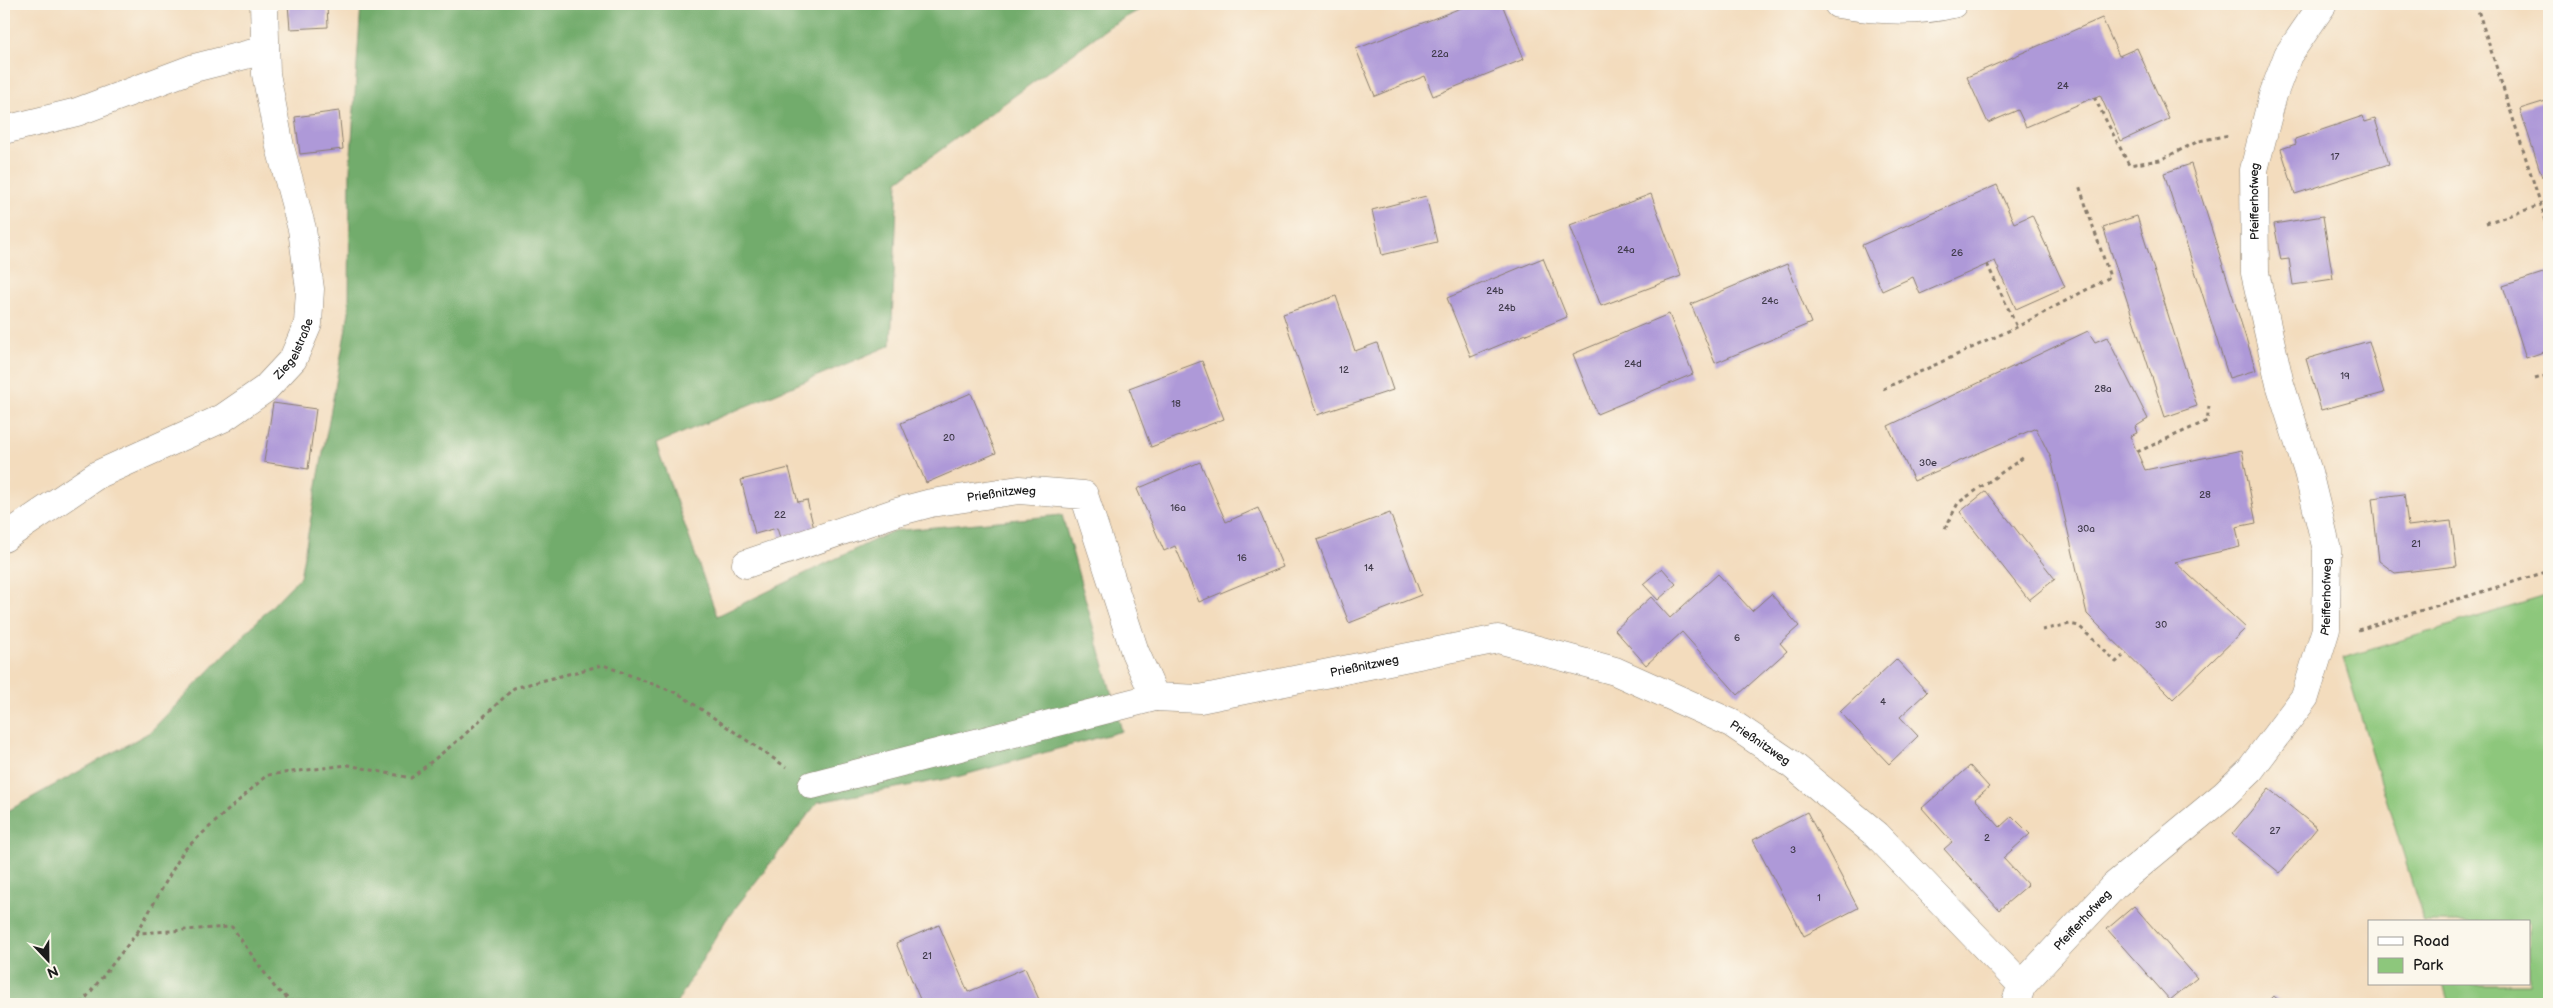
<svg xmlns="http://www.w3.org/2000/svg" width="2553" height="1008" font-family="'Balsamiq Sans',sans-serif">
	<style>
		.green { fill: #8dc77c; stroke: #54724c }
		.forest { fill: #72ac6c; stroke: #476444 }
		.building { fill: #ae99d8 }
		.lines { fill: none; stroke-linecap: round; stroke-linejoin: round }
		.minor-casing { stroke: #887c6c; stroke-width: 29 }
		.path { stroke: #887c6c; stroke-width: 3; stroke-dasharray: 4 4; stroke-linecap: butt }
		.minor { stroke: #fff; stroke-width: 28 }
		.labels { text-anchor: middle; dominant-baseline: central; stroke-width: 4; stroke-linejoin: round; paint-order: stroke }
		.number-label { font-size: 10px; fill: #403b4b }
		.street-label { font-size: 12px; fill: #1c1c1c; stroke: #fbf7ec }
	</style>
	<rect width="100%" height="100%" fill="#fbf7ec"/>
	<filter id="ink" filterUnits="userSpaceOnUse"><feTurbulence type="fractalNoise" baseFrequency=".02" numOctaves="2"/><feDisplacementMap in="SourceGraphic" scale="10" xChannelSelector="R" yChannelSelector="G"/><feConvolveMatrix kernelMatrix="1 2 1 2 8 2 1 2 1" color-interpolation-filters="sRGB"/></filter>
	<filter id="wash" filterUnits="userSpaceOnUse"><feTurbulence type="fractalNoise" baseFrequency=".0096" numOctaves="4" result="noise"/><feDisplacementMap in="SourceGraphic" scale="20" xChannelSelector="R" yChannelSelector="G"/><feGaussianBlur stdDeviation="1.12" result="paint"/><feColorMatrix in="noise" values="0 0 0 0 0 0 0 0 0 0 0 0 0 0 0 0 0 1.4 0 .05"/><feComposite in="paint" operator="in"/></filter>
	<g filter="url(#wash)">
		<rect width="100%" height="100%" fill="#f3dcbd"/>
		<polygon class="green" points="2549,595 2549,1004 2449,1004 2443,984 2529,984 2529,922 2424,922 2343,658"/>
		<polygon class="forest" points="361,4 1150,4 1110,26 898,181 891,345 656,444 717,616 893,531 1062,515 1122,731 957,777 818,802 726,920 676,1004 4,1004 4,813 150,732 300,577 349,312 350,170"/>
		<g id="blocks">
			<g class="building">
				<polygon points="288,4 327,4 328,27 290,29"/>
				<polygon points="1471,4 1502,4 1524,59 1433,96 1425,76 1375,96 1356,49"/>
				<polygon points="2102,18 2119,56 2137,48 2169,119 2121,141 2100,95 2026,127 2018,110 1988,123 1967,77"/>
				<polygon points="2549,100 2549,174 2542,177 2520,109"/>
				<polygon points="339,111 343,149 300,154 295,117"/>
				<polygon points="2363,116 2365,122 2375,119 2389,164 2295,194 2281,149 2296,144 2295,139"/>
				<polygon points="2191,164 2256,370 2229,378 2164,173"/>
				<polygon points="1997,185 2014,223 2032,215 2065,287 2016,309 1995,261 1920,294 1913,277 1882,291 1862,245"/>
				<polygon points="1651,194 1681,276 1601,306 1570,225"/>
				<polygon points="1426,196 1437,242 1382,255 1372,210"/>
				<polygon points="2137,216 2197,406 2165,417 2103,227"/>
				<polygon points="2323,216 2333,279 2293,285 2289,259 2281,260 2274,224"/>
				<polygon points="1543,258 1567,317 1471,357 1447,298"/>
				<polygon points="1787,264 1811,323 1715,363 1691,304"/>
				<polygon points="2549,271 2549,350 2526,358 2503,286"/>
				<polygon points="1336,296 1355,351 1377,343 1393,390 1317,415 1283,314"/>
				<polygon points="1669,314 1693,374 1597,414 1573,354"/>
				<polygon points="2088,331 2095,342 2107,337 2148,419 2135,427 2137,433 2130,436 2145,470 2242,450 2256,523 2236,527 2240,547 2175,562 2246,628 2173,699 2087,614 2051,458 2036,428 1914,481 1888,426"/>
				<polygon points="2369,341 2384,393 2321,410 2306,359"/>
				<polygon points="1202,361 1224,419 1151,447 1129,388"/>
				<polygon points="971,393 996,453 926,483 901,423"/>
				<polygon points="273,403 316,409 308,469 264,462"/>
				<polygon points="1200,462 1226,522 1258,508 1283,567 1199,602 1175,546 1164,551 1137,489"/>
				<polygon points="789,468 798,502 807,500 814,529 780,538 777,528 755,534 741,480"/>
				<polygon points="1986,491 2055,579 2029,600 1960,512"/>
				<polygon points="2404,494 2408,526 2451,521 2457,566 2395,573 2379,561 2372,498"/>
				<polygon points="1390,513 1421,595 1349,623 1317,540"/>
				<polygon points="1662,568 1676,584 1658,600 1643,584"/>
				<polygon points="1718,574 1752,611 1771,594 1799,626 1780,643 1787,651 1738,695 1682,632 1646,665 1615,630 1651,597 1670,618"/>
				<polygon points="1896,659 1927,692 1900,717 1918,736 1889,764 1840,712"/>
				<polygon points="1970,766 1989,787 1975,799 2000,827 2012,816 2030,834 2003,858 2028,885 1999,910 1944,849 1952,842 1922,808"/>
				<polygon points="2269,789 2317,828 2280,873 2232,834"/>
				<polygon points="1807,812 1858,908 1804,936 1753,840"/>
				<polygon points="2134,906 2197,978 2170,1000 2107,929"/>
				<polygon points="939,925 968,992 1025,968 1041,1004 922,1004 896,943"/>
				<polygon points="2274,996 2283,1004 2266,1004"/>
			</g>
		</g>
	</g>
	<g filter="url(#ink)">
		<use href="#blocks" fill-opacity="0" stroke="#887c6c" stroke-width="1"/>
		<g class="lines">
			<defs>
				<g id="minor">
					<path d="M1838 4C1874 10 1917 13 1953 4"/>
					<polyline points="4,130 77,112 194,68 265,50"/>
					<path id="s1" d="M4 538 97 475 223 418 265 389 293 359 308 324 310 289 302 229 280 147 266 74 264 4"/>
					<path id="s2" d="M746 564 897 512 931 503 1019 490 1084 495 1135 652 1155 697 1200 699 1498 639 1615 671 1731 723 1790 763 1877 835 2022 985"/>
					<polyline points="812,785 1155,697"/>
					<path id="s3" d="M2015 1004 2022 985 2114 886 2224 795 2250 770 2305 697 2326 629 2327 550 2308 472 2280 384 2255 273 2254 170 2273 95 2288 55 2323 4"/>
				</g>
			</defs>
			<use href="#minor" class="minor-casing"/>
			<g class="path">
				<polyline points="2476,4 2549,230"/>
				<polyline points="2094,97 2129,165 2160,160 2199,141 2229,135"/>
				<polyline points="2486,223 2541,205"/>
				<polyline points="1987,264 2017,327"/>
				<polyline points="2535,379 2549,375"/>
				<polyline points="1883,389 2017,327 2110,277 2079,185"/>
				<polyline points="2137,452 2207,421 2209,406"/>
				<polyline points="1945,529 1958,503 2024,457"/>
				<polyline points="2042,630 2070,624 2079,626 2116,662 2123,656"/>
				<polyline points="2358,630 2549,571"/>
				<polyline points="137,933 184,850 267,775 348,765 411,778 461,738 514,688 603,665 679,694 786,767"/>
				<polyline points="81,1004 137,933 232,927 276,989 295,1004"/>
			</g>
			<use href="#minor" class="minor"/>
		</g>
	</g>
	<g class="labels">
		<g class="number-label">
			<text x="1440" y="54">22a</text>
			<text x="2063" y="86">24</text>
			<text x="2335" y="157">17</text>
			<text x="1626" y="250">24a</text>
			<text x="1957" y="253">26</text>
			<text x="1495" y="291">24b</text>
			<text x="1770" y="301">24c</text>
			<text x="1507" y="308">24b</text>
			<text x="1633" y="364">24d</text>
			<text x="1344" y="370">12</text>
			<text x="2345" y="376">19</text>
			<text x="2103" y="389">28a</text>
			<text x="1176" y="404">18</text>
			<text x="949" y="438">20</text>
			<text x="1928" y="463">30e</text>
			<text x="2205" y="495">28</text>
			<text x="1178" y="508">16a</text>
			<text x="780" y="515">22</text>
			<text x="2086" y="529">30a</text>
			<text x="2416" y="544">21</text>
			<text x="1242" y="558">16</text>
			<text x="1369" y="568">14</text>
			<text x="2161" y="625">30</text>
			<text x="1737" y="638">6</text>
			<text x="1883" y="702">4</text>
			<text x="2275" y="831">27</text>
			<text x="1987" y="838">2</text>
			<text x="1793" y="850">3</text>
			<text x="1819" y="898">1</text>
			<text x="927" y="956">21</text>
		</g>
		<g class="street-label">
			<text stroke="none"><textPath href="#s3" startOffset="934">Pfeifferhofweg</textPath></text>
			<text stroke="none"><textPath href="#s1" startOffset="352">Ziegelstraße</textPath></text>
			<text stroke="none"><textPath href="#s2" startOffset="266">Prießnitzweg</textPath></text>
			<text stroke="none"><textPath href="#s3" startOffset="529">Pfeifferhofweg</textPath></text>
			<text stroke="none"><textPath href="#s2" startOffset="776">Prießnitzweg</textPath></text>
			<text stroke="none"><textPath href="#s2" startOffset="1196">Prießnitzweg</textPath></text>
			<text stroke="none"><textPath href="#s3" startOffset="109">Pfeifferhofweg</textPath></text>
		</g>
	</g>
	<rect width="2553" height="1008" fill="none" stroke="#fbf7ec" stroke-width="20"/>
	<rect x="2368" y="920" width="162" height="65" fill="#fbf7ec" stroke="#a29f99"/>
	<rect x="2378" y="937" width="25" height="8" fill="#ffffff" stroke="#a29f99"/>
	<text x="2413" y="946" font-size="15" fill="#1c1c1c">Road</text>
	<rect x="2378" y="958" width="25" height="15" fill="#8dc77c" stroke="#a29f99"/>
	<text x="2413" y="970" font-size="15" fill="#1c1c1c">Park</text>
	<g transform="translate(48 960) rotate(158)" stroke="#fbf7ec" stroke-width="4" paint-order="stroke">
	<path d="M0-4L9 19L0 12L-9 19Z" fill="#1c1c1c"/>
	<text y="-8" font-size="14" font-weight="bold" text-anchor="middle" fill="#1c1c1c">N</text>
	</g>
</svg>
